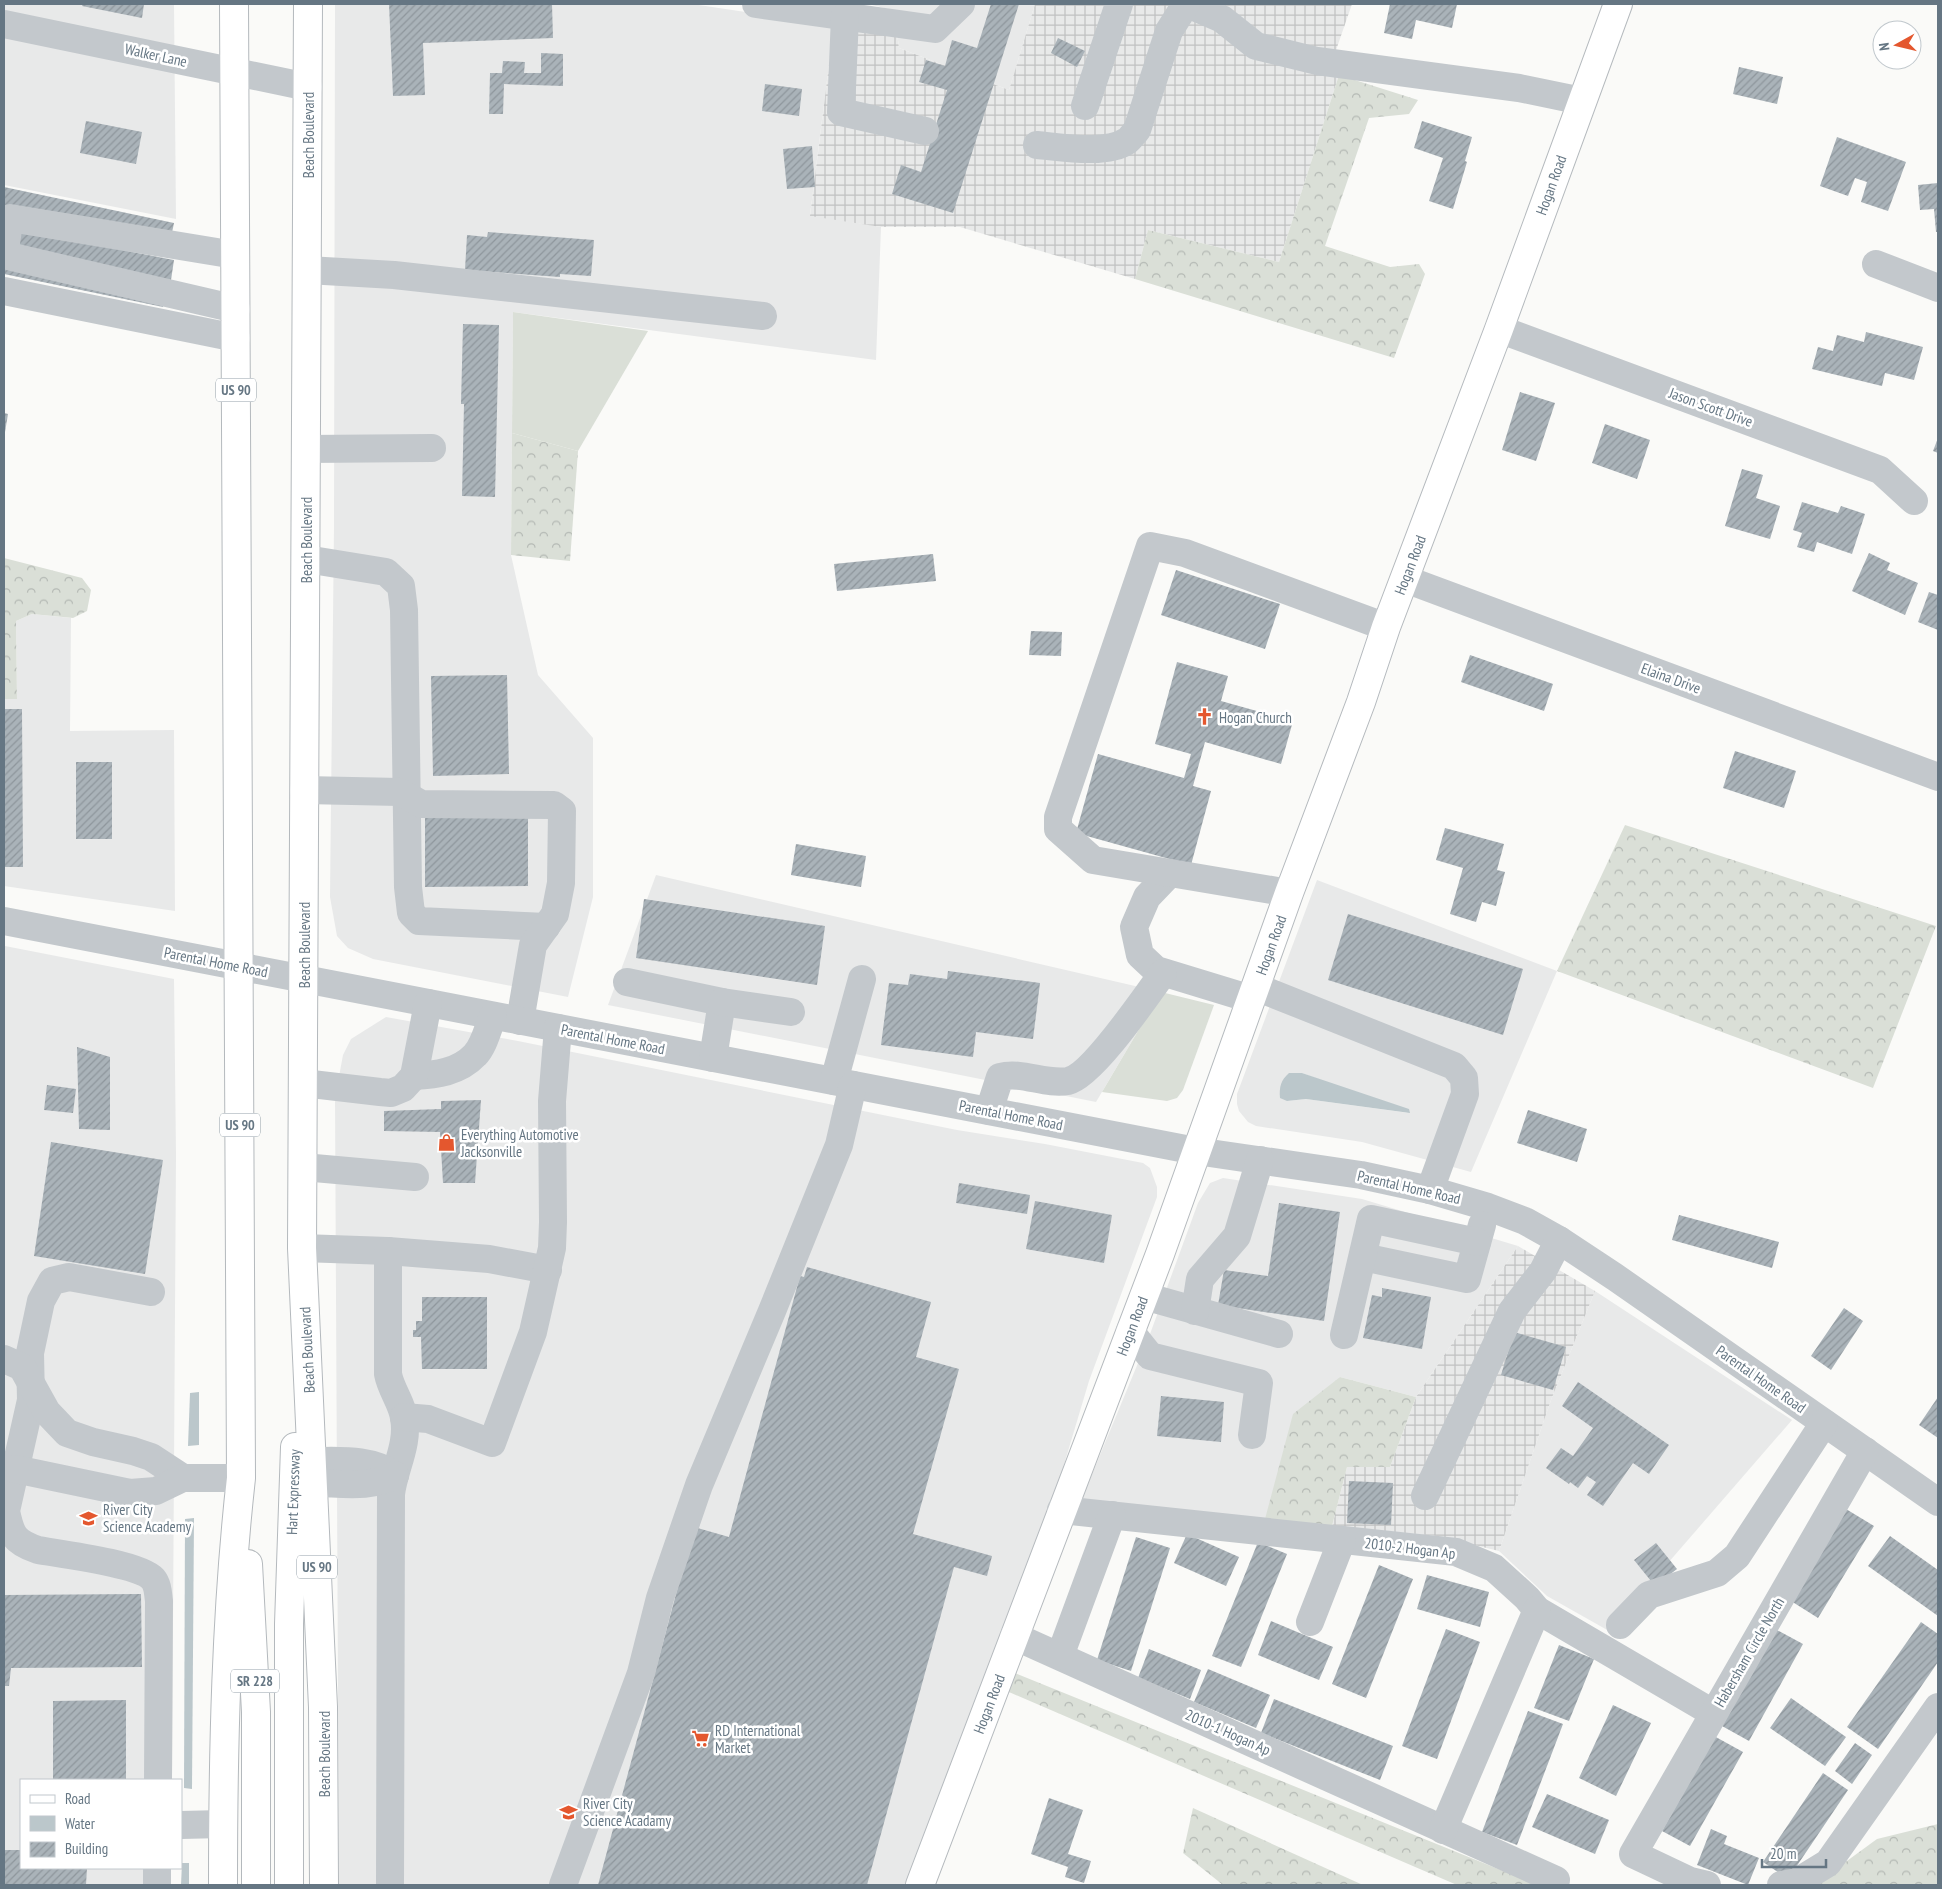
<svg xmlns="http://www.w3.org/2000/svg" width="1942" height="1889" font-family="'PT Sans Narrow',sans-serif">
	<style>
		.built { fill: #e8e9e9; fill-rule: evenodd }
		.industrial { fill: url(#industrial-grid) }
		.grass { fill: #dadfd7 }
		.forest { fill: url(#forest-crowns) }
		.water { fill: #bbc7cb }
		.building { fill: url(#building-hatch) }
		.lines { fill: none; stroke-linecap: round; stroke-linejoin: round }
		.major-casing { stroke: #b5babe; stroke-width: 30 }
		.highway-casing { stroke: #b4b9bd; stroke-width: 30 }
		.minor { stroke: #c3c8cc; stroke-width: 28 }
		.major { stroke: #fff; stroke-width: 28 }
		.highway { stroke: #fff; stroke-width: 28 }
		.labels { text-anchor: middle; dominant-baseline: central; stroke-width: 5; stroke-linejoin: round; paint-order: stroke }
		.shield { fill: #fff; stroke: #939fa8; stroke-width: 1 }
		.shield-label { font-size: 14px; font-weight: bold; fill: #657683 }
		.street-label { font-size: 15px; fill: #657683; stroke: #fff }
		.poi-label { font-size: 15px; fill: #657683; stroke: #fff; text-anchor: start }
	</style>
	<defs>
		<pattern id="industrial-grid" width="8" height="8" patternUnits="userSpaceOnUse" patternTransform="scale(1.25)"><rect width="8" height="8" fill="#e8e9e9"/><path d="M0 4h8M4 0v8" fill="none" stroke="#c0c1c2"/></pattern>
		<pattern id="forest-crowns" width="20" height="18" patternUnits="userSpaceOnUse" patternTransform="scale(1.25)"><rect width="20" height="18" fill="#dadfd7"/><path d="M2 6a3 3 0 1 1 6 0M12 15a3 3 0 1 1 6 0" fill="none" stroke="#b4b9b4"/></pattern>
		<pattern id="building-hatch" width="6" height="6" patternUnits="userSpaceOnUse" patternTransform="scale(1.25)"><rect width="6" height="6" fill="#aab3b9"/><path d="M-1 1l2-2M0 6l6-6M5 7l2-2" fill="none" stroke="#8e969c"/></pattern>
	</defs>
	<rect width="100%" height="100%" fill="#fafaf8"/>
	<g class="built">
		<polygon points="4,4 174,4 176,219 4,185"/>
		<polygon points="335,4 692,4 834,25 810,215 881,227 876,360 513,312 511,555 538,675 593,738 593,897 568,997 373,959 348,948 337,936 330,897 334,526"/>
		<polygon points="868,4 1035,4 1009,90 899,48 897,33 918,16"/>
		<polygon points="32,614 71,618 70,731 174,730 175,911 4,886 4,699 17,699 16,621"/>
		<polygon points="656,875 1161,992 1096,1102 608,1005"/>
		<path d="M1317 880 1557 971 1471 1172 1362 1142 1256 1126 1248 1122 1239 1111 1237 1104V1094ZM1302 1073 1409 1113 1306 1099 1287 1101Z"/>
		<polygon points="5,946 174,979 176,1155 172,1780 21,1780 21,1868 171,1868 171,1885 4,1885"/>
		<polygon points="386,1017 518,1041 957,1130 1045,1144 1143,1163 1150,1168 1157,1187 1157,1197 1089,1381 1051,1508 912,1885 339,1885 335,1098 343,1055 351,1039"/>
		<polygon points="1223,1178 1362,1199 1518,1246 1416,1397 1340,1377 1265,1519 1081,1501 1150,1334 1198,1203 1210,1183"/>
		<polygon points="1595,1291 1792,1420 1609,1631 1547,1596 1499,1551 1551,1400"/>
	</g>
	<g class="industrial">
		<polygon points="1035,4 1352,4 1334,56 1339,75 1279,262 1148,230 1135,279 960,227 881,227 810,216 834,25 897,33 899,48 1009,90"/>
		<polygon points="1518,1246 1595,1291 1551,1400 1499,1551 1437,1536 1332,1526 1347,1467 1390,1467 1416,1397"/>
	</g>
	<g class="grass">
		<polygon points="513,312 648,331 578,451 512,433"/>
		<polygon points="1161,992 1214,1005 1183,1090 1177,1098 1167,1101 1102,1092"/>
	</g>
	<g class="forest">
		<polygon points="1339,75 1418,100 1409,114 1369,118 1325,246 1390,267 1419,264 1425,274 1394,358 1135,279 1148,230 1279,262"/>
		<polygon points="512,433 578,451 570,561 511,555"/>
		<polygon points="4,558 82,578 91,590 87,611 73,618 32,614 16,621 17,699 4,699"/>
		<polygon points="1625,825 1936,926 1873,1088 1557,971"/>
		<polygon points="1340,1377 1416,1397 1390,1467 1347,1467 1332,1526 1265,1519 1293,1414"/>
		<polygon points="1015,1673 1533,1883 1547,1885 1457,1885 1009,1692"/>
		<polygon points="1193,1808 1363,1885 1223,1885 1183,1853"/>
		<polygon points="1938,1824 1938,1885 1814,1885 1877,1839"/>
	</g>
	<g class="water">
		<path d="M1289 1073H1302L1409 1109 1410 1113 1306 1099 1287 1101 1280 1098C1279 1087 1281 1080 1289 1073Z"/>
		<polygon points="199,1392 199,1445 188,1446 190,1393"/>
		<polygon points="194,1518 192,1789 184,1788 185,1519"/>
		<polygon points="182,1863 189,1863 189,1885 181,1885"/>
	</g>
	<g class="building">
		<polygon points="83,4 144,4 142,18 82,6"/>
		<polygon points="389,4 552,4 553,38 423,43 425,95 393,96"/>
		<polygon points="991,4 1019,4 953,213 892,194 901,165 921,172 947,90 919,82 926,60 945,66 952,40 977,48"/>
		<polygon points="1390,4 1457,4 1452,28 1416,20 1412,39 1384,33"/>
		<polygon points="1058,38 1085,51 1077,67 1051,53"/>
		<polygon points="541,53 563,54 563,86 504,84 503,114 489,114 490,73 502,73 503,61 525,62 524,73 541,73"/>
		<polygon points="1739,67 1783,77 1777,104 1733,94"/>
		<polygon points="765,84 802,89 799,116 762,111"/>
		<polygon points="86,121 142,132 136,164 80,153"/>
		<polygon points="1422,121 1472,137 1465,161 1467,162 1453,209 1429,201 1443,158 1414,148"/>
		<polygon points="1837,137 1906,162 1888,211 1861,202 1867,182 1855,178 1848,196 1820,186"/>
		<polygon points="812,146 815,187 787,189 783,149"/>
		<polygon points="1938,183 1938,232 1936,232 1934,209 1920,210 1918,185"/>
		<polygon points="4,187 174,223 170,242 4,208"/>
		<polygon points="19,230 174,260 171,280 15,249"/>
		<polygon points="488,232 594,240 591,276 560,274 560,277 465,270 467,235 487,237"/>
		<polygon points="4,263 165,297 163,307 4,274"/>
		<polygon points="463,324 499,325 495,497 462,496 464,404 461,404"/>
		<polygon points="1866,332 1923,347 1914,380 1885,373 1882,386 1812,369 1818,347 1833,351 1837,335 1864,342"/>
		<polygon points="1520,392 1555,403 1536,461 1502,450"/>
		<polygon points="4,413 8,414 5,432 4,432"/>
		<polygon points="1605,424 1650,440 1637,479 1592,463"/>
		<polygon points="1938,438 1938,453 1933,451"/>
		<polygon points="1742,469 1763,475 1756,498 1780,506 1770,539 1725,526"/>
		<polygon points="1802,502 1838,513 1841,506 1865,514 1852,554 1817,542 1814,552 1797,547 1802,533 1793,530"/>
		<polygon points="1869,553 1890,563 1887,570 1918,583 1905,615 1852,591"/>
		<polygon points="933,554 936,581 837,591 834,564"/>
		<polygon points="1176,570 1280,604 1265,649 1161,615"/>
		<polygon points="1929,592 1938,595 1938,630 1918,622"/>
		<polygon points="1031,631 1062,632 1061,656 1029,655"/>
		<polygon points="1470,655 1553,684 1544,711 1461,682"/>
		<polygon points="1177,662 1228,676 1221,701 1293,721 1281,764 1205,742 1193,786 1211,791 1191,865 1076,833 1098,754 1184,778 1191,754 1155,744"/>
		<polygon points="507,675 509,774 433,776 431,676"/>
		<polygon points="4,709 22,709 23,867 4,867"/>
		<polygon points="1735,751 1796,771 1784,808 1723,788"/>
		<rect x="76" y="762" width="36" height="77"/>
		<polygon points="528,815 528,886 425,887 425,816"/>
		<polygon points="1445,828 1504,844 1497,870 1505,872 1496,906 1482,902 1476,922 1450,914 1463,868 1436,860"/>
		<polygon points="796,844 866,856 861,887 791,875"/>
		<polygon points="644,899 825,926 817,985 636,958"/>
		<polygon points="1348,914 1523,969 1503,1035 1328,980"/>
		<polygon points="948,971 1040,983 1033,1039 976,1032 973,1057 881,1045 889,983 908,985 910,974 947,979"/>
		<polygon points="77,1047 110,1057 110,1130 79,1129"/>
		<polygon points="47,1085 76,1089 73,1113 44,1110"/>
		<polygon points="481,1100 475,1183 443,1183 440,1132 384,1131 384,1111 441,1109 441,1101"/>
		<polygon points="1528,1110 1587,1129 1577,1162 1517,1143"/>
		<polygon points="51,1142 163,1160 145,1274 34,1256"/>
		<polygon points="959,1183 1030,1195 1027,1214 956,1203"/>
		<polygon points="1035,1201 1112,1215 1104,1263 1026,1249"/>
		<polygon points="1279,1203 1340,1212 1324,1321 1218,1305 1224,1270 1268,1276"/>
		<polygon points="1679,1215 1779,1242 1772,1268 1672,1240"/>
		<polygon points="807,1267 931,1302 916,1357 959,1369 913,1534 992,1556 987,1576 954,1567 867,1885 598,1885 694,1527 729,1537 800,1276 804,1277"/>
		<polygon points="1382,1288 1431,1297 1422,1349 1363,1338 1372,1295 1382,1297"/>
		<polygon points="422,1297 487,1297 487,1369 422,1369 421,1337 413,1337 413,1330 416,1330 416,1321 422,1321"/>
		<polygon points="1844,1308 1863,1321 1831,1370 1811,1356"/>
		<polygon points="1514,1332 1566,1347 1553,1390 1501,1375"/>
		<polygon points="1578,1382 1669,1445 1649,1474 1633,1463 1603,1506 1587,1495 1596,1482 1587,1476 1578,1488 1570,1482 1569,1484 1546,1468 1561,1448 1573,1456 1593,1428 1562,1406"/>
		<polygon points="1161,1396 1224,1402 1221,1442 1157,1436"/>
		<polygon points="1938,1397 1938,1438 1919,1425"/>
		<polygon points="1349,1481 1393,1483 1391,1525 1347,1523"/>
		<polygon points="1846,1509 1874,1526 1818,1618 1791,1601"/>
		<polygon points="1187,1534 1239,1557 1226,1586 1174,1563"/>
		<polygon points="1890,1536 1938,1570 1938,1616 1868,1566"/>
		<polygon points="1136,1537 1170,1548 1131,1671 1097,1660"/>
		<polygon points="1258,1542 1287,1554 1241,1667 1212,1656"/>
		<polygon points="1656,1543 1677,1569 1655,1586 1634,1560"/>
		<polygon points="1379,1565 1413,1579 1366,1698 1332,1684"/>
		<polygon points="1427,1575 1489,1592 1480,1627 1417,1609"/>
		<polygon points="141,1594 142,1667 11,1668 9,1686 4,1686 4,1595"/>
		<polygon points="1271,1621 1333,1647 1319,1680 1258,1655"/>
		<polygon points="1921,1622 1938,1634 1938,1662 1878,1749 1847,1727"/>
		<polygon points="1446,1629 1480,1642 1437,1759 1402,1746"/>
		<polygon points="1775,1629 1803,1644 1749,1741 1722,1726"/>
		<polygon points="1559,1645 1594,1659 1569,1721 1534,1708"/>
		<polygon points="1149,1649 1201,1670 1190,1699 1138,1678"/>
		<polygon points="1208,1669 1270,1695 1256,1728 1194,1702"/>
		<polygon points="1791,1698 1846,1737 1825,1766 1770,1728"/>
		<polygon points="1274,1699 1393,1746 1380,1780 1261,1733"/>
		<polygon points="126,1700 126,1780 53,1780 53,1701"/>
		<polygon points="1613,1705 1651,1723 1616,1796 1579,1778"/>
		<polygon points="1528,1711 1563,1724 1517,1845 1482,1832"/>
		<polygon points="1714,1736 1743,1752 1690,1846 1662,1831"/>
		<polygon points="1855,1743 1872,1755 1852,1784 1835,1771"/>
		<polygon points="1823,1773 1848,1790 1788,1879 1763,1862"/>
		<polygon points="1547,1794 1609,1820 1595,1854 1532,1827"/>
		<polygon points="1049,1798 1083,1810 1068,1854 1091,1861 1084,1883 1065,1877 1068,1867 1031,1854"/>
		<polygon points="1711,1829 1727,1836 1724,1844 1759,1858 1748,1885 1697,1865"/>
		<polygon points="4,1850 21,1850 21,1868 87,1868 86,1885 4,1885"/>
	</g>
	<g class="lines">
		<defs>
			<polyline id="major" points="920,1885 1160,1254 1289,893 1361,702 1386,627 1499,329 1618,4"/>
			<g id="highway">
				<polyline points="308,4 302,1248 323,1707 324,1885"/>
				<polyline points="248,1564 256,1712 256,1885"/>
				<path d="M223 1885C223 1749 226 1613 241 1478L234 4"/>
				<polyline points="289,1885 289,1624 295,1447"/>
			</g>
		</defs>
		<use href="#major" class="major-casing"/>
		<use href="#highway" class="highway-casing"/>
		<g class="minor">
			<polyline points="756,4 935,29 961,4"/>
			<polyline points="1187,4 1222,19 1256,46 1317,61 1519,88 1582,101"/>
			<polyline points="845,16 841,112 925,131"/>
			<polyline points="4,24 308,87"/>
			<polyline points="1085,106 1119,4"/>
			<path d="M1037 145C1061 147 1106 155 1127 141 1130 139 1134 133 1137 130L1169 31 1186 4"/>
			<polyline points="235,255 10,218 4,255 236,309"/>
			<polyline points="1876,264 1938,288"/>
			<polyline points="307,270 394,275 763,316"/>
			<polyline points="4,291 236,338"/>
			<polyline points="1499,329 1880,470 1914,501"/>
			<polyline points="306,449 432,448"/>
			<polyline points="306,559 386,572 401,586 404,610 408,887 411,913 419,921 546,927"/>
			<polyline points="1405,579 1938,777"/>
			<polyline points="304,790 400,792 421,804 554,805 562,811 561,883 555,914 533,945 520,1021"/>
			<polyline points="1170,873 1147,897 1134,927 1140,955 1156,970 1251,999"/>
			<polyline points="1289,893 1093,860 1058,829 1058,817 1150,546 1185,553 1386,627"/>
			<polyline points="4,921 1196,1151 1361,1175 1430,1190 1488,1207 1525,1221 1559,1240 1615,1277 1938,1502"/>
			<polyline points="627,982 722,1002 713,1058"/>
			<polyline points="1256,987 1454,1066 1464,1078 1465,1094 1430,1190"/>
			<polyline points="722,1002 791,1012"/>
			<path d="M414 1076C436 1075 459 1072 475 1055 484 1046 488 1028 493 1016"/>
			<polyline points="834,1081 862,979"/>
			<polyline points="303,1083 380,1092 391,1093 403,1088 414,1076 428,1003"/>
			<path d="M989 1111 1000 1077C1022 1071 1045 1085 1068 1081 1092 1076 1147 995 1163 973"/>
			<polyline points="303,1167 415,1177"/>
			<polyline points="302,1248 388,1251 489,1259 548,1270"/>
			<path d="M388 1251V1374C391 1390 402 1403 404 1418 409 1444 394 1469 391 1494L390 1885"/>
			<polyline points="1363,1257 1467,1279 1482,1225"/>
			<path d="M151 1292 69 1277 52 1281 41 1301 30 1353 31 1400 6 1511C11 1535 14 1542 38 1550 61 1554 140 1564 153 1579 158 1585 158 1594 159 1601L158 1780"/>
			<polyline points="1144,1296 1279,1334"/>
			<polyline points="1195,1311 1200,1279 1237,1236 1260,1160"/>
			<polyline points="1130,1331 1150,1356 1259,1383 1252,1435"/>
			<polyline points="1344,1335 1371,1219 1477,1242"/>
			<polyline points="4,1359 22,1367 47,1412 67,1433 93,1442 133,1451 151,1457 183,1478"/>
			<polyline points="404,1417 428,1419 492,1443 533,1332 552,1248 553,1222 552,1101 558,1028"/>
			<path d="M312 1461C341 1461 370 1458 395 1475"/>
			<polyline points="15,1469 130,1493 156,1491 183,1478 241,1478"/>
			<path d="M313 1483C340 1483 371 1489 395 1475"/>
			<polyline points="1425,1496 1512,1311 1543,1271 1559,1240"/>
			<polyline points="1061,1510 1456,1552 1494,1568 1527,1598 1537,1610 1713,1713"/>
			<polyline points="1310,1622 1342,1540"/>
			<polyline points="1620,1625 1649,1595 1717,1573 1737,1556 1824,1423"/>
			<polyline points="1014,1636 1556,1880"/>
			<polyline points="1060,1656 1112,1515"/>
			<polyline points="181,1825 223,1824"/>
			<polyline points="1443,1830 1537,1610"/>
			<polyline points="157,1885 157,1868"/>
			<polyline points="563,1885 641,1673 660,1598 699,1485 772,1311 839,1145 853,1085"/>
			<polyline points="1707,1885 1690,1881 1633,1854 1865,1451"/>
			<polyline points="1781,1885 1797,1882 1828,1863 1938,1707"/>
		</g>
		<use href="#major" class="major"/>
		<use href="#highway" class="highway"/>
	</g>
	<defs>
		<symbol id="church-bare" viewBox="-9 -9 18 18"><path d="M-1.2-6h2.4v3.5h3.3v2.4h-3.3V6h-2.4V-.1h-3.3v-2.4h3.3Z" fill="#e4572e" stroke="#fff" stroke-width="2.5" paint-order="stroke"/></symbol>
		<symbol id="shop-bare" viewBox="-9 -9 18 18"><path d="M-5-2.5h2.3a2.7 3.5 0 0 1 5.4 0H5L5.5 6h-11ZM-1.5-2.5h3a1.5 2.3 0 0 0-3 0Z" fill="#e4572e" stroke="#fff" stroke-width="2.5" paint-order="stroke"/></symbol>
		<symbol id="school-bare" viewBox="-9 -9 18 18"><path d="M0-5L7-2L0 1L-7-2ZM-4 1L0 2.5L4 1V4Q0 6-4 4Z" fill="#e4572e" stroke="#fff" stroke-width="2.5" paint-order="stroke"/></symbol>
		<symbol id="supermarket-bare" viewBox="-9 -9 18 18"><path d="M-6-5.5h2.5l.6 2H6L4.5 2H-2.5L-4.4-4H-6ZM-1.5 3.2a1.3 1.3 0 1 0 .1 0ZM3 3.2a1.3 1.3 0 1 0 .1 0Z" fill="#e4572e" stroke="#fff" stroke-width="2.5" paint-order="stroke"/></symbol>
	</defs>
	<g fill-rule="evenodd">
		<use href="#church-bare" x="1192" y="704" width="25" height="25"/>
		<use href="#shop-bare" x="434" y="1130" width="25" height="25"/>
		<use href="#school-bare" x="76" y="1506" width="25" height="25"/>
		<use href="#supermarket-bare" x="688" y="1726" width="25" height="25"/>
		<use href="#school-bare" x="556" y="1800" width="25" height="25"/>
	</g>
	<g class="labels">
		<g class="shield">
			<rect x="216" y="378.5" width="40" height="23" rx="4"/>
			<rect x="220" y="1113.5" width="40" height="23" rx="4"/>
			<rect x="297" y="1555.5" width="40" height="23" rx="4"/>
			<rect x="231" y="1669.5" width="48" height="23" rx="4"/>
		</g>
		<g class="shield-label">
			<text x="236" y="390">US 90</text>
			<text x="240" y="1125">US 90</text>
			<text x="317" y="1567">US 90</text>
			<text x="255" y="1681">SR 228</text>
		</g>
		<g class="street-label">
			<text transform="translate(156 55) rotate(12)">Walker Lane</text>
			<text transform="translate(308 135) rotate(-90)">Beach Boulevard</text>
			<text transform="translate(1551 185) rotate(-70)">Hogan Road</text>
			<text transform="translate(1711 407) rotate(20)">Jason Scott Drive</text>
			<text transform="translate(306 540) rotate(-90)">Beach Boulevard</text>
			<text transform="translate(1410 565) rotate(-69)">Hogan Road</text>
			<text transform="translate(1671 678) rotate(20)">Elaina Drive</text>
			<text transform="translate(304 945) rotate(-90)">Beach Boulevard</text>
			<text transform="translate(1271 945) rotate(-70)">Hogan Road</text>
			<text transform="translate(216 962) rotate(11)">Parental Home Road</text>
			<text transform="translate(613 1039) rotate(11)">Parental Home Road</text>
			<text transform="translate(1011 1115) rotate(11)">Parental Home Road</text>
			<text transform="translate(1409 1187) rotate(13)">Parental Home Road</text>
			<text transform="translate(1132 1326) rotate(-69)">Hogan Road</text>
			<text transform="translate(307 1350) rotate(-93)">Beach Boulevard</text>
			<text transform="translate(1761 1379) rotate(35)">Parental Home Road</text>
			<text transform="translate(293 1492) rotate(-88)">Hart Expressway</text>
			<text transform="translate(1410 1548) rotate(7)">2010-2 Hogan Ap</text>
			<text transform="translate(1749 1652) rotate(-60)">Habersham Circle North</text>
			<text transform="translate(989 1704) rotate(-69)">Hogan Road</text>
			<text transform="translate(1228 1732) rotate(24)">2010-1 Hogan Ap</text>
			<text transform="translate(324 1754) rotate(-90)">Beach Boulevard</text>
		</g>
		<g class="poi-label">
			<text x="1219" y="717">Hogan Church</text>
			<text x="461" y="1134">Everything Automotive<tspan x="461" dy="17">Jacksonville</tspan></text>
			<text x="103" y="1509">River City<tspan x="103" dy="17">Science Academy</tspan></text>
			<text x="715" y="1730">RD International<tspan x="715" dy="17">Market</tspan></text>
			<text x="583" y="1803">River City<tspan x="583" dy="17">Science Acadamy</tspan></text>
		</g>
	</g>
	<rect width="1942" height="1889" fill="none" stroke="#657683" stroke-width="10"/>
	<rect x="20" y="1779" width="162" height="90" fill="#ffffff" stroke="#c1c8cd"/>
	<rect x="30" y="1795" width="25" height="8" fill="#ffffff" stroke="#c1c8cd"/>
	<text x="65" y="1804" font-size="15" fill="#657683">Road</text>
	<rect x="30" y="1816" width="25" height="15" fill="#bbc7cb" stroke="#c1c8cd"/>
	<text x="65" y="1829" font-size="15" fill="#657683">Water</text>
	<rect x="30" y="1842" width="25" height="15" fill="url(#building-hatch)" stroke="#c1c8cd"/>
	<text x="65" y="1854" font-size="15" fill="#657683">Building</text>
	<g transform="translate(1897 45) rotate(262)"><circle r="24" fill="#ffffff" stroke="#c1c8cd"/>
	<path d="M0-4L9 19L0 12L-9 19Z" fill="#e4572e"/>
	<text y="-8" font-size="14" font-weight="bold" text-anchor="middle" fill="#657683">N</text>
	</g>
	<path d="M1762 1859v8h64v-8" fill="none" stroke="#657683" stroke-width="2.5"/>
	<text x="1770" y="1859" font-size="15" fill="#657683" stroke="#ffffff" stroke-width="4" paint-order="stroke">20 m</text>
</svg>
